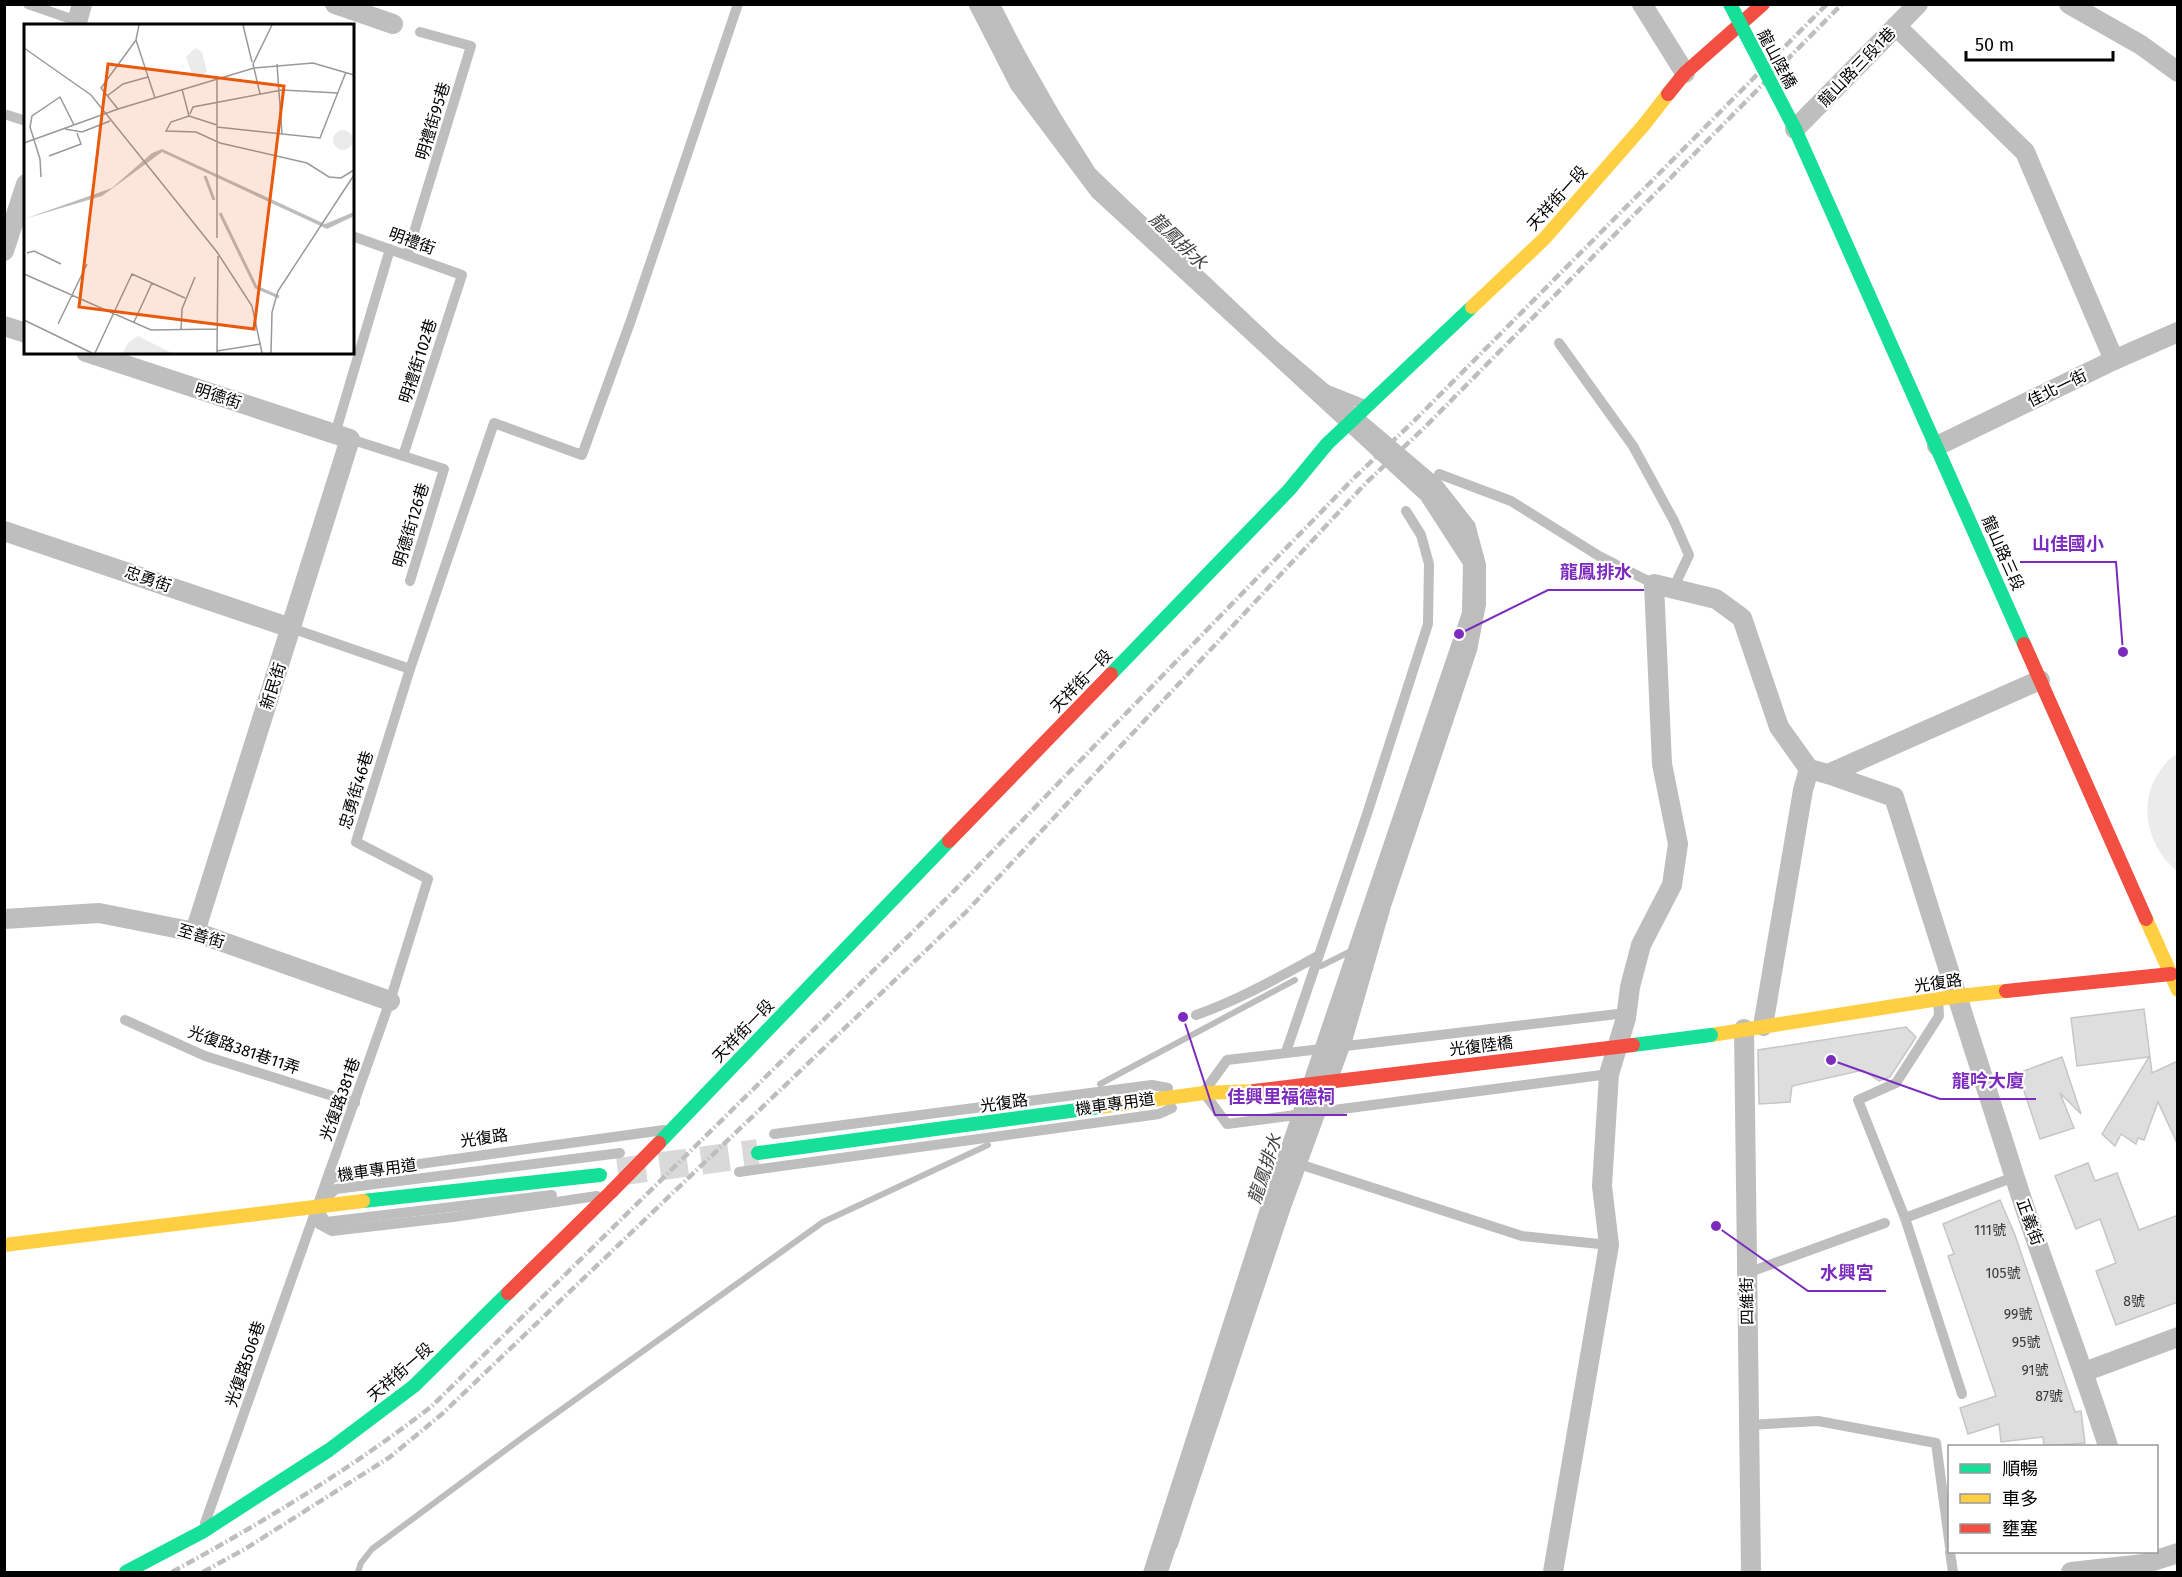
<svg xmlns="http://www.w3.org/2000/svg" width="2182" height="1577" font-family="'Fira Sans','Noto Sans TC',sans-serif">
	<style>
		.green { fill: #ebebeb }
		.water { fill: #bdbdbd }
		.lines { fill: none; stroke-linecap: round; stroke-linejoin: round }
		.stream { stroke: #bdbdbd; stroke-width: 6 }
		.building { fill: #dedede; stroke: #c6c6c6; stroke-width: 1.5 }
		.secondary-tunnel { stroke: #d9d9d9; stroke-width: 28; stroke-dasharray: 28 14; stroke-linecap: butt }
		.lane { stroke: #bebebe; stroke-width: 10 }
		.street { stroke: #bebebe; stroke-width: 20 }
		.fast { stroke: #16e098; stroke-width: 14 }
		.slow { stroke: #ffcf43; stroke-width: 14 }
		.jam { stroke: #f24e42; stroke-width: 14 }
		.rail { stroke: #bebebe; stroke-width: 4.5; stroke-dasharray: 9 3 1.5 3; stroke-linecap: butt }
		.fast-bridge { stroke: #16e098; stroke-width: 14 }
		.jam-bridge { stroke: #f24e42; stroke-width: 14 }
		.labels { text-anchor: middle; dominant-baseline: central; stroke-width: 4.5; stroke-linejoin: round; paint-order: stroke }
		.number-label { font-size: 14px; fill: #383838 }
		.street-label { font-size: 16px; fill: #000; stroke: #fff }
		.water-label { font-size: 18px; font-style: italic; fill: #424242; stroke: #fff }
		.inset-river { fill: none; stroke: #bdbdbd; stroke-width: 3 }
		.inset-road { fill: none; stroke: #999; stroke-width: 1.5 }
		.view { fill: #e8590c; fill-opacity: 0.15; stroke: #e8590c; stroke-width: 3 }
		.inset-edge { fill: none; stroke: #000; stroke-width: 3 }
		.leader { fill: none; stroke: #7b2cbf; stroke-width: 2 }
		.callout-dot { fill: #7b2cbf; stroke: #fff; stroke-width: 2 }
		.callout-label { font-size: 18px; text-anchor: middle; font-weight: bold; fill: #7b2cbf; stroke: #fff; stroke-width: 4.5; stroke-linejoin: round; paint-order: stroke }
	</style>
	<rect width="100%" height="100%" fill="#fff"/>
	<path class="green" d="M2177 754V871C2149 848 2137 806 2158 774 2163 766 2169 758 2177 754Z"/>
	<polygon class="water" points="968,5 1001,5 1042,85 1096,170 1277,341 1442,481 1475,523 1486,564 1486,605 1477,651 1391,907 1352,1042 1291,1208 1177,1548 1169,1555 1164,1572 1143,1572 1257,1217 1462,612 1463,565 1421,500 1092,197 1011,89"/>
	<g class="lines">
		<g class="stream">
			<polyline points="1321,966 1351,951"/>
			<polyline points="1100,1084 1295,980"/>
			<polyline points="358,1572 361,1563 372,1549 526,1435 823,1222 988,1145"/>
		</g>
	</g>
	<g class="building">
		<polygon points="2144,1009 2152,1073 2178,1061 2178,1145 2158,1102 2144,1140 2138,1138 2136,1144 2121,1134 2115,1146 2102,1134 2149,1057 2077,1066 2071,1018"/>
		<polygon points="1906,1027 1916,1037 1890,1077 1879,1081 1863,1070 1792,1086 1790,1102 1759,1104 1758,1050"/>
		<polygon points="2062,1057 2081,1114 2060,1093 2074,1128 2040,1139 2018,1073"/>
		<polygon points="2088,1163 2095,1181 2117,1173 2139,1230 2178,1215 2178,1302 2116,1325 2096,1271 2116,1263 2100,1219 2076,1229 2055,1176"/>
		<polygon points="2000,1200 2015,1235 2075,1412 2081,1411 2085,1443 2044,1446 2043,1437 2001,1442 1999,1424 1968,1434 1960,1408 1996,1396 1948,1256 1954,1254 1943,1224"/>
	</g>
	<g class="lines">
		<polyline class="secondary-tunnel" points="618,1172 758,1153"/>
		<g class="lane">
			<polyline points="28,4 77,21"/>
			<polyline points="992,4 1084,165 1282,357 1325,389 1365,405"/>
			<polyline points="4,114 26,121"/>
			<polyline points="352,236 462,275 403,456"/>
			<polyline points="407,255 471,46 420,32"/>
			<polyline points="1559,343 1633,446 1674,521 1689,555 1673,589"/>
			<polyline points="335,434 390,249"/>
			<polyline points="350,439 444,469 410,581"/>
			<polyline points="1439,474 1511,501 1599,556 1654,584"/>
			<polyline points="410,669 494,423 582,455 631,320 738,4"/>
			<path d="M1196 1015C1239 1000 1279 977 1318 956"/>
			<polyline points="125,1020 205,1056 355,1103"/>
			<polyline points="1286,1052 1366,817 1428,624 1429,564 1421,535 1406,511"/>
			<polyline points="1206,1089 1227,1060 1626,1013"/>
			<polyline points="1207,1097 1227,1124 1609,1074"/>
			<polyline points="774,1134 1152,1085 1168,1088"/>
			<polyline points="739,1172 1159,1114 1172,1108"/>
			<polyline points="326,1188 331,1179 340,1175 664,1130"/>
			<polyline points="326,1198 336,1189 620,1153"/>
			<polyline points="317,1210 319,1224 332,1231 453,1217 597,1196"/>
			<polyline points="321,1214 326,1222 552,1195"/>
			<polyline points="1905,1218 1858,1100 1896,1083 1939,1016 1938,999"/>
			<polyline points="1747,1273 1885,1223"/>
			<polyline points="1962,1394 1905,1218 2014,1177"/>
			<polyline points="1749,1425 1818,1421 1936,1443 1950,1547"/>
			<polyline points="205,1523 390,1001 428,879 356,842 410,669 291,628"/>
			<polyline points="1950,1552 1953,1572"/>
			<polyline points="1163,1572 1299,1164 1522,1236 1609,1245"/>
		</g>
		<g class="street">
			<polyline points="335,4 393,24"/>
			<polyline points="1642,4 1685,73"/>
			<polyline points="2069,4 2141,45 2178,72"/>
			<polyline points="76,26 82,4"/>
			<polyline points="1896,26 2025,152 2114,360"/>
			<polyline points="1795,129 1918,4"/>
			<polyline points="4,251 26,184"/>
			<polyline points="4,326 26,333"/>
			<polyline points="86,352 350,439 195,932"/>
			<polyline points="1937,446 2114,360 2178,332"/>
			<polyline points="4,531 291,628"/>
			<path d="M1828 774 1894 797C1934 923 1973 1049 2014 1175 2043 1266 2079 1355 2108 1446"/>
			<polyline points="4,919 99,913 195,932 390,1001"/>
			<polyline points="1763,1026 1803,790 1809,769"/>
			<polyline points="1744,1029 1751,1572"/>
			<polyline points="2084,1372 2178,1337"/>
			<polyline points="1553,1572 1609,1245 1602,1186 1609,1074 1626,1018 1630,987 1641,945 1672,885 1678,844 1662,764 1654,584 1716,599 1742,618 1779,727 1809,769 1828,774 2040,680"/>
			<polyline points="2071,1572 2144,1564 2178,1553"/>
		</g>
		<g class="fast">
			<polyline points="1795,129 2024,644"/>
			<polyline points="1111,674 1289,490 1327,444 1472,307"/>
			<polyline points="659,1143 949,841"/>
			<polyline points="758,1153 1100,1107"/>
			<polyline points="363,1201 600,1175"/>
			<polyline points="126,1572 202,1532 329,1450 414,1386 508,1293"/>
		</g>
		<g class="slow">
			<polyline points="1472,307 1544,239 1643,126 1668,94"/>
			<polyline points="2146,919 2178,990"/>
			<polyline points="1711,1035 1958,996 2006,991"/>
			<polyline points="1100,1107 1204,1093 1254,1091"/>
			<polyline points="4,1245 363,1201"/>
		</g>
		<g class="jam">
			<polyline points="1668,94 1685,73 1763,4"/>
			<polyline points="2024,644 2146,919"/>
			<polyline points="949,841 1111,674"/>
			<polyline points="2006,991 2171,974"/>
			<polyline points="508,1293 612,1191"/>
		</g>
		<g class="rail">
			<path d="M172 1572C262 1523 351 1469 432 1406L950 895 1355 477 1417 418 1827 4"/>
			<polyline points="203,1572 245,1549 390,1457 442,1414 966,912 1365,484 1426,426 1842,4"/>
		</g>
		<g class="fast-bridge">
			<polyline points="1730,4 1795,129"/>
			<polyline points="1633,1045 1711,1035"/>
		</g>
		<g class="jam-bridge">
			<polyline points="1254,1091 1633,1045"/>
			<polyline points="612,1191 659,1143"/>
		</g>
	</g>
	<g class="labels">
		<g class="number-label">
			<text x="1990" y="1230">111號</text>
			<text x="2003" y="1273">105號</text>
			<text x="2134" y="1301">8號</text>
			<text x="2018" y="1314">99號</text>
			<text x="2026" y="1342">95號</text>
			<text x="2035" y="1370">91號</text>
			<text x="2049" y="1396">87號</text>
		</g>
		<g class="street-label">
			<text transform="translate(1777 59) rotate(62)">龍山陸橋</text>
			<text transform="translate(1857 67) rotate(-46)">龍山路三段1巷</text>
			<text transform="translate(433 121) rotate(-73)">明禮街95巷</text>
			<text transform="translate(1557 198) rotate(-48)">天祥街一段</text>
			<text transform="translate(412 241) rotate(20)">明禮街</text>
			<text transform="translate(418 361) rotate(-72)">明禮街102巷</text>
			<text transform="translate(2057 388) rotate(-26)">佳北一街</text>
			<text transform="translate(218 396) rotate(18)">明德街</text>
			<text transform="translate(411 525) rotate(-73)">明德街126巷</text>
			<text transform="translate(2003 553) rotate(66)">龍山路三段</text>
			<text transform="translate(148 579) rotate(19)">忠勇街</text>
			<text transform="translate(1081 681) rotate(-46)">天祥街一段</text>
			<text transform="translate(273 686) rotate(-72)">新民街</text>
			<text transform="translate(356 790) rotate(-73)">忠勇街46巷</text>
			<text transform="translate(201 936) rotate(16)">至善街</text>
			<text transform="translate(1938 983) rotate(-8)">光復路</text>
			<text transform="translate(743 1031) rotate(-46)">天祥街一段</text>
			<text transform="translate(1481 1046) rotate(-7)">光復陸橋</text>
			<text transform="translate(244 1050) rotate(19)">光復路381巷11弄</text>
			<text transform="translate(340 1099) rotate(-70)">光復路381巷</text>
			<text transform="translate(1004 1103) rotate(-8)">光復路</text>
			<text transform="translate(1115 1104) rotate(-8)">機車專用道</text>
			<text transform="translate(484 1138) rotate(-8)">光復路</text>
			<text transform="translate(377 1170) rotate(-8)">機車專用道</text>
			<text transform="translate(2030 1222) rotate(70)">正義街</text>
			<text transform="translate(1747 1301) rotate(-91)">四維街</text>
			<text transform="translate(245 1364) rotate(-71)">光復路506巷</text>
			<text transform="translate(400 1372) rotate(-41)">天祥街一段</text>
		</g>
		<g class="water-label">
			<text transform="translate(1178 241) rotate(44)">龍鳳排水</text>
			<text transform="translate(1265 1169) rotate(-72)">龍鳳排水</text>
		</g>
	</g>
	<g transform="translate(24 24)">
		<rect width="330" height="330" fill="#fff"/>
		<path d="M171 24 178 28 183 47 176 55 169 52 162 33ZM309 116a10 10 0 1 1 20 0a10 10 0 1 1-20 0ZM114 312 148 329H99L104 319Z" fill="#ebebeb"/>
		<path d="M138 125 301 200 330 188V192L303 205 138 128 78 172 0 195 88 164 128 129Z" fill="#bdbdbd"/>
		<path class="inset-river" d="M181 152 190 176M196 189 232 263 255 273"/>
		<path class="inset-road" d="M115 1 112 16 131 74M219 1 228 38M0 24 67 71 193 228 228 282 238 329M253 40 258 110M193 55V214M158 65 165 92 147 98 142 107 172 108 196 119 283 139 305 153 317 154 330 146M236 70 229 40 248 1M83 72 99 60 124 53M94 85 77 64 112 16M166 90 169 83 258 66 314 69M165 92 193 101M193 103 296 114 322 48M41 105 58 108 86 97M0 119 94 85 230 44 289 39 330 51M25 132 57 120 53 109M17 153 16 135 6 103 8 92 36 73 50 101M3 229 10 227 37 240M0 250 127 306 193 305M0 296 68 329M110 298 128 259M34 300 63 240M157 306 158 285 171 253M193 327 237 320M71 329 108 250 161 274M193 329 194 232M247 329 248 288 254 267 330 151"/>
		<path class="view" d="M84 40 260 62 230 305 55 283Z"/>
		<rect width="330" height="330" class="inset-edge"/>
	</g>
	<path class="leader" d="M2123 652L2116 562H2020M1459 634L1548 590H1644M1831 1060L1940 1099H2036M1183 1017L1215 1115H1347M1716 1226L1808 1291H1886"/>
	<g class="callout-dot">
		<circle cx="2123" cy="652" r="6"/>
		<circle cx="1459" cy="634" r="6"/>
		<circle cx="1831" cy="1060" r="6"/>
		<circle cx="1183" cy="1017" r="6"/>
		<circle cx="1716" cy="1226" r="6"/>
	</g>
	<g class="callout-label">
		<text x="2068" y="550">山佳國小</text>
		<text x="1596" y="578">龍鳳排水</text>
		<text x="1988" y="1087">龍吟大廈</text>
		<text x="1281" y="1103">佳興里福德祠</text>
		<text x="1847" y="1279">水興宮</text>
	</g>
	<rect width="2182" height="1577" fill="none" stroke="#000000" stroke-width="12"/>
	<rect x="1948" y="1445" width="210" height="108" fill="#ffffff" stroke="#999999" stroke-width="1.5"/>
	<rect x="1960" y="1464" width="30" height="9" fill="#16e098" stroke="#999999" stroke-width="1.5"/>
	<text x="2002" y="1475" font-size="18" fill="#000000">順暢</text>
	<rect x="1960" y="1494" width="30" height="9" fill="#ffcf43" stroke="#999999" stroke-width="1.5"/>
	<text x="2002" y="1505" font-size="18" fill="#000000">車多</text>
	<rect x="1960" y="1524" width="30" height="9" fill="#f24e42" stroke="#999999" stroke-width="1.5"/>
	<text x="2002" y="1535" font-size="18" fill="#000000">壅塞</text>
	<path d="M1966 51v9h147v-9" fill="none" stroke="#000000" stroke-width="3"/>
	<text x="1975" y="51" font-size="18" fill="#000000" stroke="#ffffff" stroke-width="4.5" paint-order="stroke">50 m</text>
</svg>
